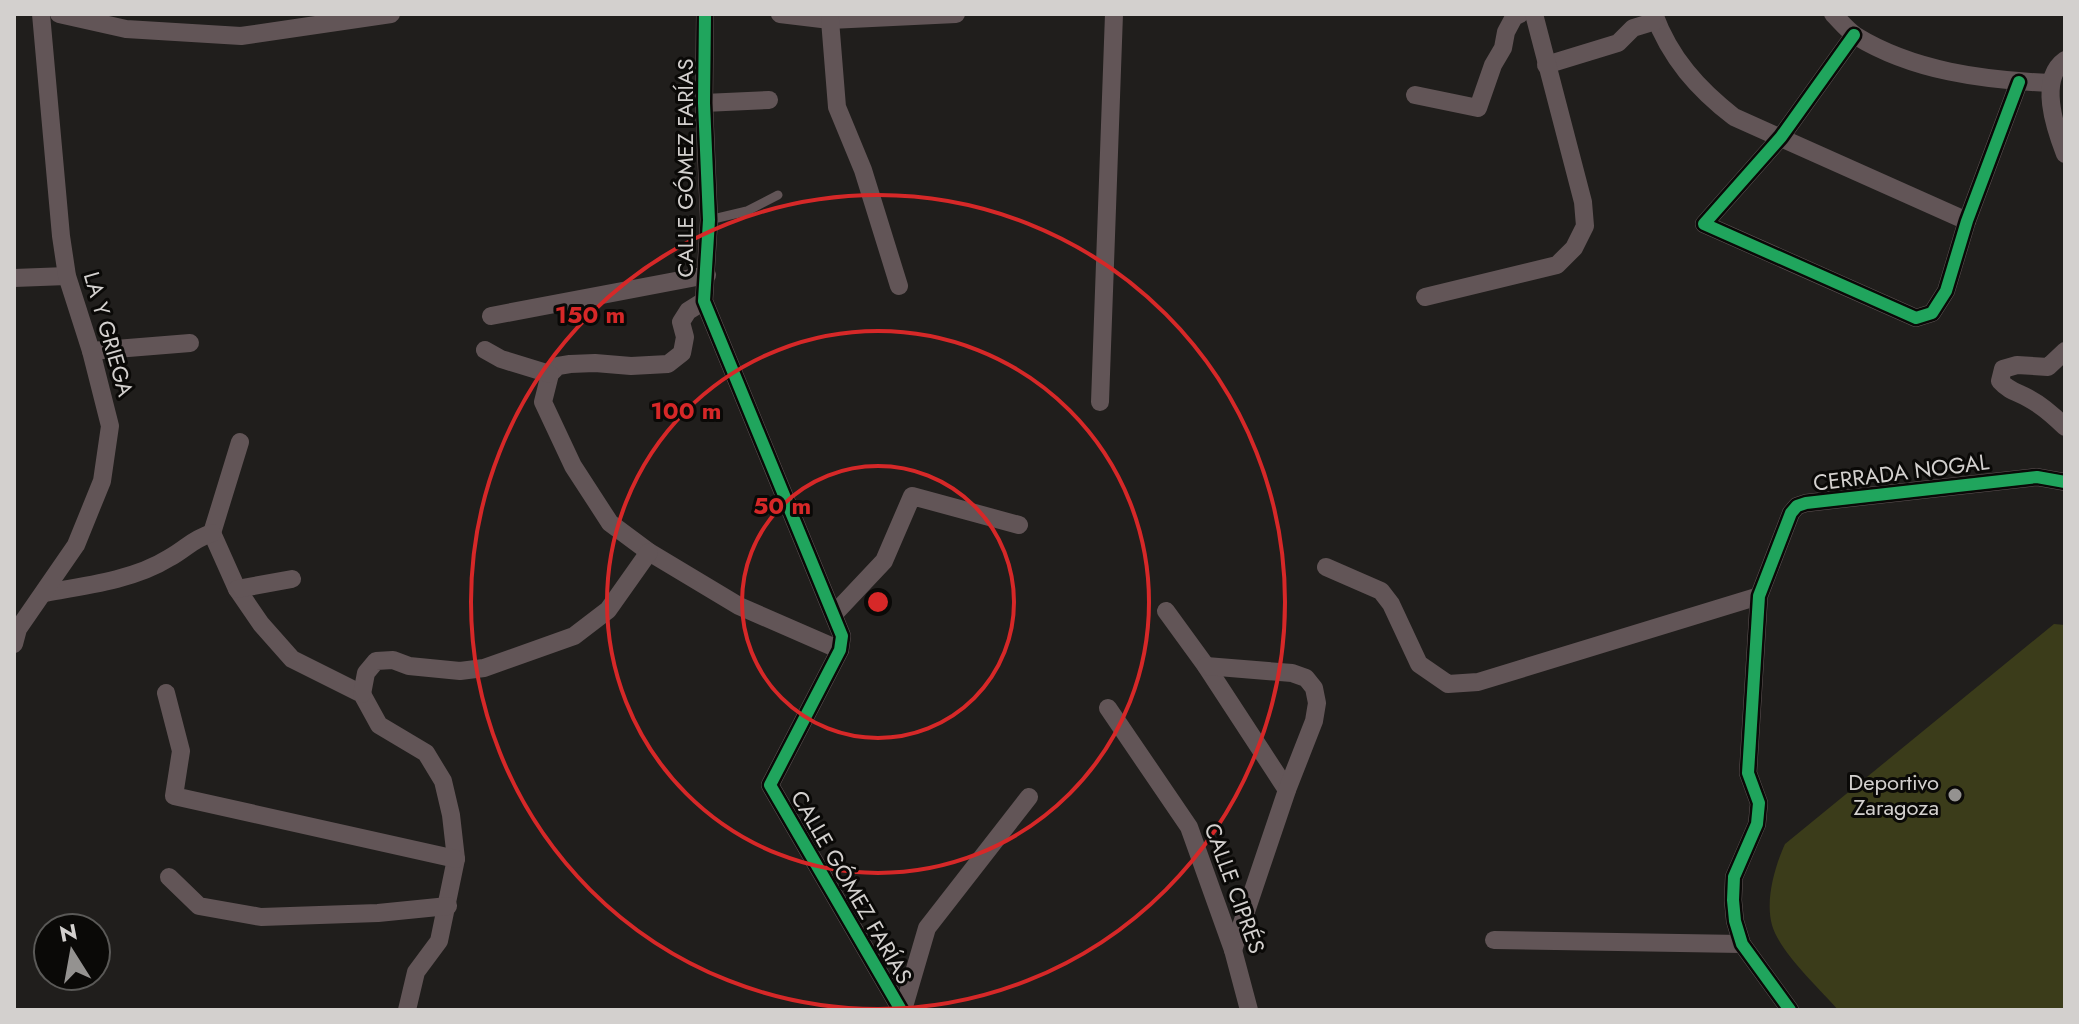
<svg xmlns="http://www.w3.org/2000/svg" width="2079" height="1024" font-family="Jost,sans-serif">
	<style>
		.green { fill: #3b3c1a }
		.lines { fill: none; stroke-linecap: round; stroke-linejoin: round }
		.service { stroke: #625557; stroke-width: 9 }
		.minor { stroke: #625557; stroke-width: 18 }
		.cycleway-casing { stroke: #0a0907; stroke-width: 17 }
		.cycleway { stroke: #20a55d; stroke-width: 12 }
		.ring { fill: none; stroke: #d62828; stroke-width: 4 }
		.poi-dot { fill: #949290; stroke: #0a0907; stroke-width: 3 }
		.labels { text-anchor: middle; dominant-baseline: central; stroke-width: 6; stroke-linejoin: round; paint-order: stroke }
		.street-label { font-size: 22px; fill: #d3d0ce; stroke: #0a0907 }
		.poi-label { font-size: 22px; fill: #d3d0ce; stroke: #0a0907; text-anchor: end }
		.centre { fill: #d62828; stroke: #0a0907; stroke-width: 4 }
		.ring-label { font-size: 24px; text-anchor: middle; font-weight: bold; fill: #d62828; stroke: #0a0907; stroke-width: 6; stroke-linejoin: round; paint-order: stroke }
	</style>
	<rect width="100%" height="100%" fill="#201e1c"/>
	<path class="green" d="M2054 624 2065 625V1010H1838C1819 988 1780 953 1772 925 1765 900 1775 866 1785 844Z"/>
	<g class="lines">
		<polyline class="service" points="709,220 747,211 778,195"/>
		<g class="minor">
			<polyline points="59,14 126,29 241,36 391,14"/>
			<polyline points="705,14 704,103 709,220 704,301 842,636 840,650 770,785 901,1010"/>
			<polyline points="780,14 830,20 956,14"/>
			<path d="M1654 14C1670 58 1698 89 1734 117L1967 221"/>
			<path d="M1833 14C1840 21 1847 30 1856 36 1913 71 1983 80 2050 83"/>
			<polyline points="830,20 837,107 863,170 899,286"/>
			<polyline points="1854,35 1781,137 1704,224 1916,318 1932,313 1946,291 1967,221 2019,82"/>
			<path d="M2065 60C2038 79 2055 128 2065 154"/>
			<polyline points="1546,65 1618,43 1633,28 1656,21"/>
			<polyline points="1415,95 1478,108 1493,65 1503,48 1506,32 1514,17 1520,14"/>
			<polyline points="704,103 769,100"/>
			<polyline points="14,278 67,276"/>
			<polyline points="1425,297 1557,265 1574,248 1585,226 1583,202 1534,14"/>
			<polyline points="704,301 688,311 681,322 685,337 682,353 668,364 631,366 595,363 570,364 558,366 550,374 543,402 573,466 610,523 649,552 739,606 840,650"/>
			<polyline points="491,316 707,275"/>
			<polyline points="485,350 501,359 550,374"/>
			<polyline points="91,351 190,343"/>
			<path d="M2065 351 2048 367 2017 365 2003 369 2000 381C2009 391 2017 392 2028 398 2043 406 2054 416 2065 427"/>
			<polyline points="1100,402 1114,14"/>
			<polyline points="212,533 237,589 261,624 292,659 362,694 379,725 426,753 443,781 451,815 456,859 439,941 416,972 407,1010"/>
			<polyline points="212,533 240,442"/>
			<polyline points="1326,567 1381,591 1391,604 1419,664 1448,684 1478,682 1759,596"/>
			<polyline points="237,589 292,579"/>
			<path d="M44 593C84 586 134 580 169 558 187 548 191 540 212 533"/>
			<polyline points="1166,611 1206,666 1287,790"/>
			<polyline points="835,613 884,561 912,496 1019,525"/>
			<polyline points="14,644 18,629 76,545 102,481 110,426 91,351 67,276 61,236 41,14"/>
			<polyline points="1206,666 1292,673 1306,678 1314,688 1317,703 1314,721 1287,790 1233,950"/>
			<polyline points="166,693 181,751 174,796 456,859"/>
			<polyline points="362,694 366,673 376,661 393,660 409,666 460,671 484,668 574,636 608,610 649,552"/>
			<polyline points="1108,708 1189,827 1233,950 1249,1010"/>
			<polyline points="169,877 199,906 261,917 378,913 448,906"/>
			<polyline points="1494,940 1742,944"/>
			<polyline points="903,1010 927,928 1029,797"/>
			<polyline points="1790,1010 1742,944 1735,921 1733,900 1734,877 1757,824 1759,803 1748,773 1759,596 1791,513 1797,506 1806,503 2037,477 2065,482"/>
		</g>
		<defs>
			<g id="cycleway">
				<polyline points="705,14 704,103 709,220 704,301 842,636 840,650 770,785 901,1010"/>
				<polyline points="1854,35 1781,137 1704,224 1916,318 1932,313 1946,291 1967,221 2019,82"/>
				<polyline points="1790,1010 1742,944 1735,921 1733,900 1734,877 1757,824 1759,803 1748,773 1759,596 1791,513 1797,506 1806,503 2037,477 2065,482"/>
			</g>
		</defs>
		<use href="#cycleway" class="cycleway-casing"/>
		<use href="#cycleway" class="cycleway"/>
	</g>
	<g class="ring">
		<circle cx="878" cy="602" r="136"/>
		<circle cx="878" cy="602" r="271"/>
		<circle cx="878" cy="602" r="407"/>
	</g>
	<circle class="poi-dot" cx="1955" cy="795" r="8"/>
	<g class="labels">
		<g class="street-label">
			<text transform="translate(685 168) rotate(-90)">CALLE GÓMEZ FARÍAS</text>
			<text transform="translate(109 334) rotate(74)">LA Y GRIEGA</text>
			<text transform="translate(1901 472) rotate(-7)">CERRADA NOGAL</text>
			<text transform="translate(852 887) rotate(60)">CALLE GÓMEZ FARÍAS</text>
			<text transform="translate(1235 888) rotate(70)">CALLE CIPRÉS</text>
		</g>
		<g class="poi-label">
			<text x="1939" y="782">Deportivo<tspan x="1939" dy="25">Zaragoza</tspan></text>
		</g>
	</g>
	<circle cx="878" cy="602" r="12" class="centre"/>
	<g class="ring-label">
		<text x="590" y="323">150 m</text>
		<text x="686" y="419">100 m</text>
		<text x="782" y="514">50 m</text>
	</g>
	<rect width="2079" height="1024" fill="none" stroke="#d3d0ce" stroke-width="32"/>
	<g transform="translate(72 952) rotate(349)"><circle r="38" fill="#0a0907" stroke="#5a5957" stroke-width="2"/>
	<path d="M0-6L14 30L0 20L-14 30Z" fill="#949290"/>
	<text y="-12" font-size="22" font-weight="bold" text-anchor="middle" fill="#d3d0ce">N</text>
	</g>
</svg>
